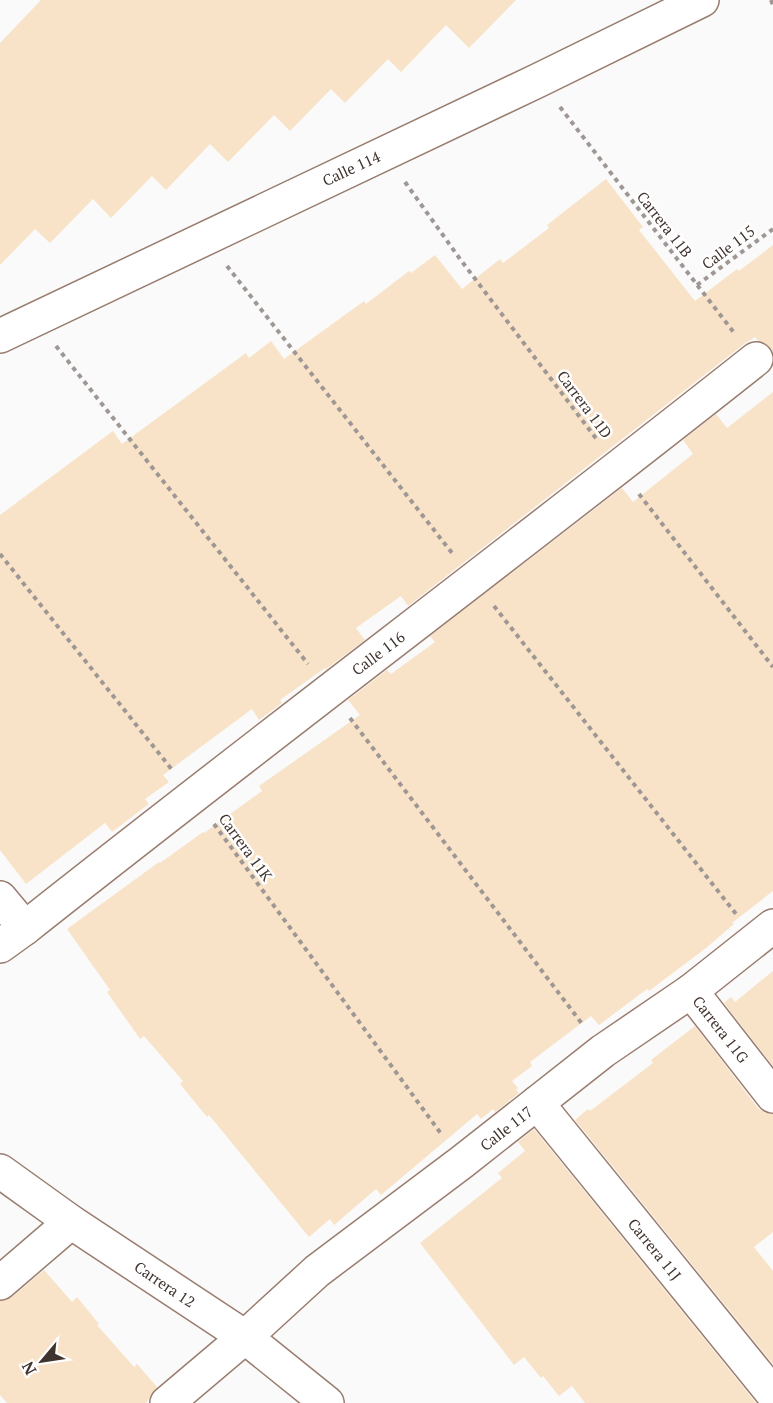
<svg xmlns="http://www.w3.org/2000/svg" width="773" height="1403" font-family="'PT Serif',serif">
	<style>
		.building { fill: #f8e3c8 }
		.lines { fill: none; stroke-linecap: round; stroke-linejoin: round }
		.minor-casing { stroke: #997c6e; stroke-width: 36 }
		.path { stroke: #9e9794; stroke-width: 4; stroke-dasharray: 4.5 4.5; stroke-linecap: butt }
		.minor { stroke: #fff; stroke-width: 33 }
		.labels { text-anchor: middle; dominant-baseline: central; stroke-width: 5; stroke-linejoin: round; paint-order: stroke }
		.street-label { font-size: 15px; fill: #40332d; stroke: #fff }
	</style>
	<rect width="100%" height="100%" fill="#fafafa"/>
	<g class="building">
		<polygon points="41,0 516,0 469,48 446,25 401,72 388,59 345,103 331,89 290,131 274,115 228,162 210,144 166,190 152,176 111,218 93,199 50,243 35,229 0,265 0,43"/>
		<polygon points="606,179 643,227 639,230 695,301 737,269 739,271 773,245 773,352 770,347 763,342 758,341 755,337 744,344 408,606 401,596 356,628 365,640 326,669 325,668 280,700 282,703 259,720 252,709 163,775 169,782 145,799 149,804 112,832 105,823 26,884 0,850 0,515 113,431 122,444 246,353 249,358 271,341 284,359 364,301 366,304 409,271 411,273 435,255 462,289 500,259 503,263 549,228 547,225"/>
		<polygon points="773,392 773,891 732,923 734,924 706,948 649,991 647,989 599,1025 591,1016 530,1062 532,1066 512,1081 518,1088 516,1090 519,1093 495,1112 493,1109 481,1119 477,1114 381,1195 376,1189 334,1225 330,1219 309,1237 209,1115 207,1117 180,1084 183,1081 144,1036 140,1039 107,992 110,990 67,929 159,862 160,863 203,832 204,833 262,791 259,786 360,715 348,700 387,670 391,674 435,642 430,636 622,488 633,502 693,454 683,440 716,414 727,428"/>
		<polygon points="773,971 773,1066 724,1003 731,997 735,1002"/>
		<polygon points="695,1026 758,1108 765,1113 773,1114 773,1232 754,1247 773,1271 773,1364 575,1120 588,1109 590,1111 653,1063 651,1060"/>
		<polygon points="534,1129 756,1403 585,1403 572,1386 559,1396 543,1376 541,1378 524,1357 514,1365 420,1243 502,1178 498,1173 525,1151 518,1142"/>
		<polygon points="44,1270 72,1302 77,1297 99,1324 97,1325 134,1367 137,1364 157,1387 146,1403 7,1403 0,1395 0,1301 12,1297"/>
	</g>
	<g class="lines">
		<defs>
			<g id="minor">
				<polyline points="0,336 539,80 702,0"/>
				<polyline points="0,898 25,928"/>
				<path d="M0 946 25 928C267 736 514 551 756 359"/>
				<polyline points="691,991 773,1096"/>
				<polyline points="537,1103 773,1394"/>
				<polyline points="0,1171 71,1222 245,1337 327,1403"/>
				<polyline points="0,1283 71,1222"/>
				<polyline points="167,1403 245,1337 317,1271 462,1162 603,1051 691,991 773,926"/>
			</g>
		</defs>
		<use href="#minor" class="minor-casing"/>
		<g class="path">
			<polyline points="771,0 773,5"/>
			<polyline points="560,107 735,334"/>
			<polyline points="405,182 460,259 598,441"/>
			<polyline points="227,266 452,553"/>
			<polyline points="697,285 773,229"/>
			<polyline points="56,346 308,664"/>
			<polyline points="639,494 773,667"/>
			<polyline points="0,554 173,771"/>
			<polyline points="494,606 736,914"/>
			<polyline points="350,718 583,1025"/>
			<polyline points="214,824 442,1135"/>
		</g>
		<use href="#minor" class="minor"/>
	</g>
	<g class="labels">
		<g class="street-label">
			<text transform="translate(351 168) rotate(-25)">Calle 114</text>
			<text transform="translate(665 224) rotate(52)">Carrera 11B</text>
			<text transform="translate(728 247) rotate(-37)">Calle 115</text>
			<text transform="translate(585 404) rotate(53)">Carrera 11D</text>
			<text transform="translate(378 653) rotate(-37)">Calle 116</text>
			<text transform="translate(246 847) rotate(54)">Carrera 11K</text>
			<text transform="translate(721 1029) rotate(52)">Carrera 11G</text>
			<text transform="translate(506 1128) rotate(-38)">Calle 117</text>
			<text transform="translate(655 1249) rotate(51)">Carrera 11J</text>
			<text transform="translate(165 1284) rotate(34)">Carrera 12</text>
		</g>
	</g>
	<g transform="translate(42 1361) rotate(241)" stroke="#ffffff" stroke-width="4.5" paint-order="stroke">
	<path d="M0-4.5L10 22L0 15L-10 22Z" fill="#40332d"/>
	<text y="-9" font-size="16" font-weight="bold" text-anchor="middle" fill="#40332d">N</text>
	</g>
</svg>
